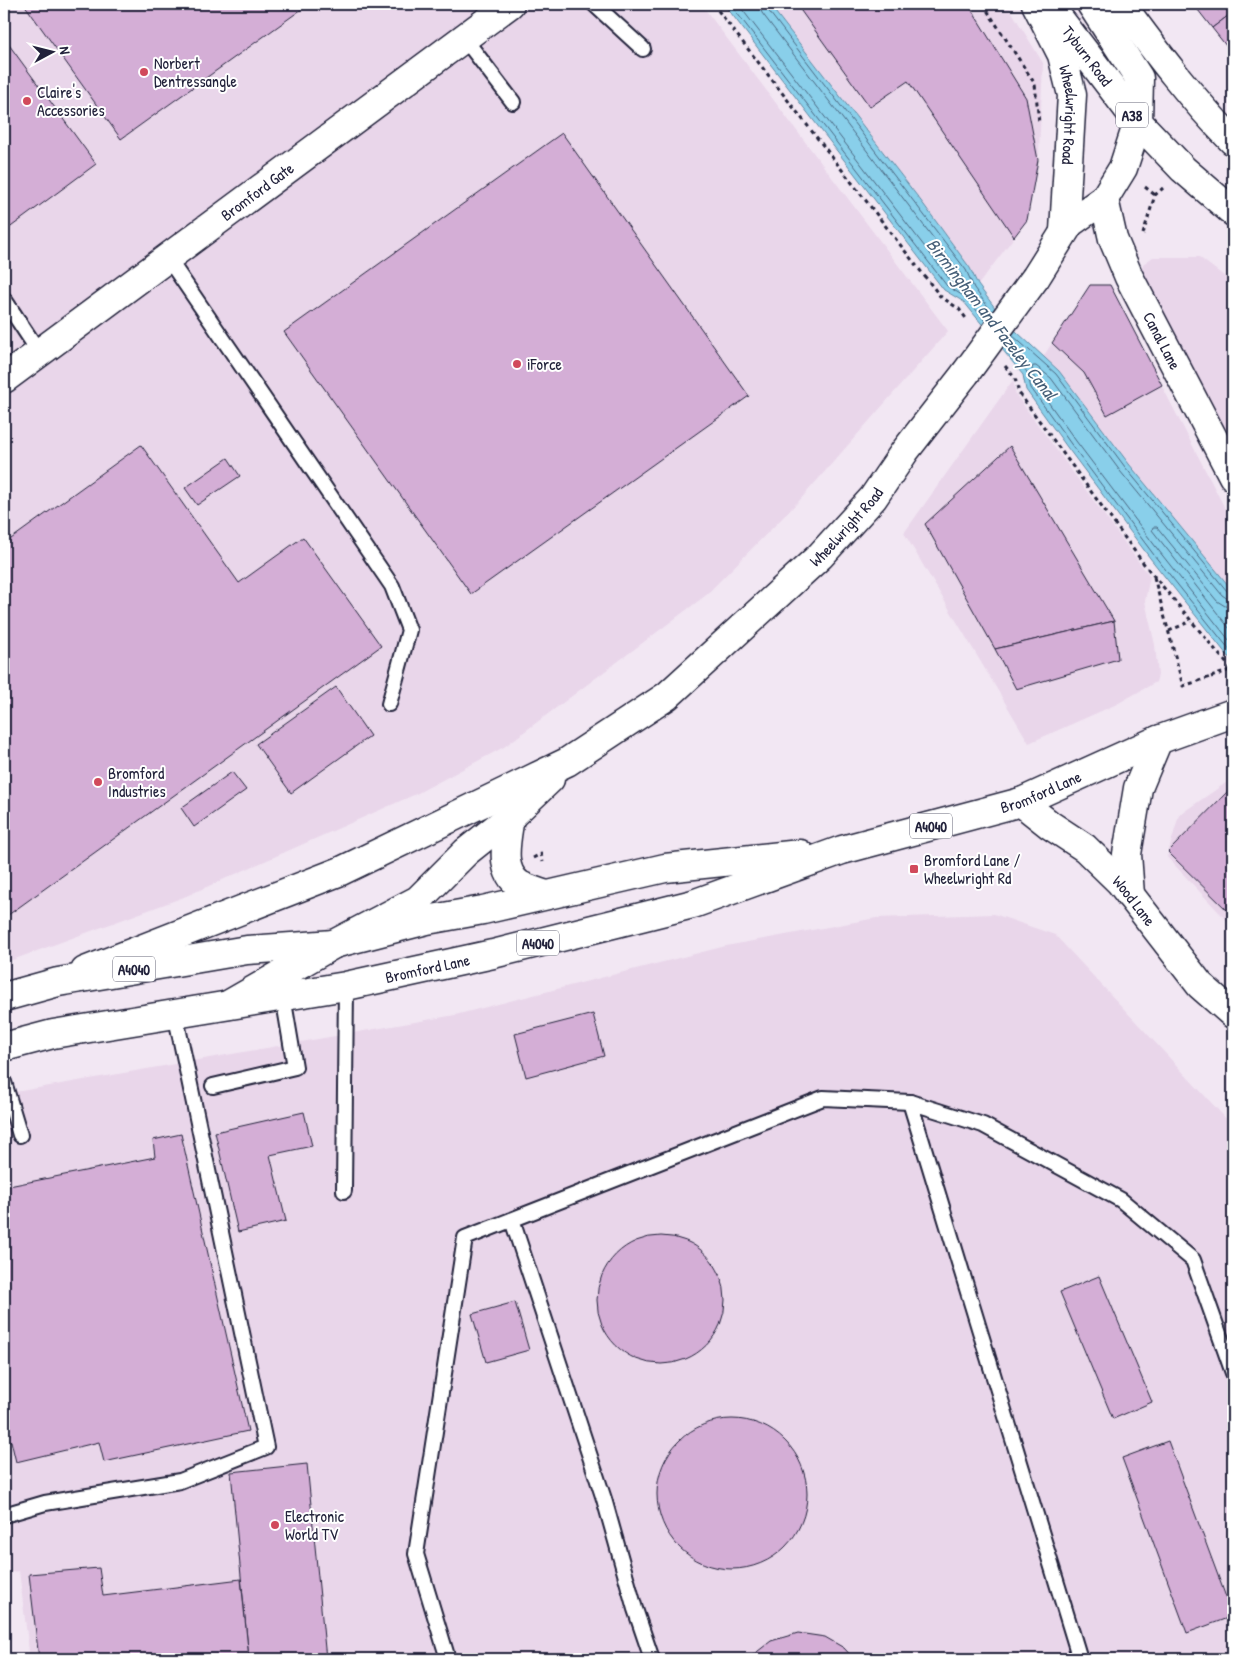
<svg xmlns="http://www.w3.org/2000/svg" width="1237" height="1663" font-family="'Patrick Hand',sans-serif">
	<style>
		.built { fill: #e9d6ea }
		.water { fill: #89cfea; stroke: #608aa4 }
		.lines { fill: none; stroke-linecap: round; stroke-linejoin: round }
		.shore { stroke: #4b6781; stroke-width: 1 }
		.building { fill: #d4aed6; stroke: #22223b }
		.service-casing { stroke: #22223b; stroke-width: 18 }
		.minor-casing { stroke: #22223b; stroke-width: 31 }
		.tertiary-casing { stroke: #22223b; stroke-width: 31 }
		.primary-casing { stroke: #22223b; stroke-width: 31 }
		.trunk-casing { stroke: #22223b; stroke-width: 31 }
		.path { stroke: #22223b; stroke-width: 3; stroke-dasharray: 4 4; stroke-linecap: butt }
		.service { stroke: #fff; stroke-width: 14 }
		.minor { stroke: #fff; stroke-width: 28 }
		.tertiary { stroke: #fff; stroke-width: 28 }
		.primary { stroke: #fff; stroke-width: 28 }
		.trunk { stroke: #fff; stroke-width: 28 }
		.tertiary-bridge-casing { stroke: #22223b; stroke-width: 31; stroke-linecap: butt }
		.path-bridge { stroke: #22223b; stroke-width: 3; stroke-dasharray: 4 4; stroke-linecap: butt }
		.tertiary-bridge { stroke: #fff; stroke-width: 28 }
		.poi-dot { fill: #d1495b; stroke: #fff; stroke-width: 2 }
		.labels { text-anchor: middle; dominant-baseline: central; stroke-width: 4; stroke-linejoin: round; paint-order: stroke }
		.shield { fill: #fff; stroke: #646476; stroke-width: 1 }
		.shield-label { font-size: 15px; font-weight: bold; fill: #22223b }
		.street-label { font-size: 16px; fill: #22223b; stroke: #fff }
		.poi-label { font-size: 16px; fill: #22223b; stroke: #fff; text-anchor: start }
		.water-label { font-size: 18px; font-style: italic; fill: #465f78; stroke: #fff }
	</style>
	<rect width="100%" height="100%" fill="#f2e7f3"/>
	<filter id="ink" filterUnits="userSpaceOnUse"><feTurbulence type="fractalNoise" baseFrequency=".02" numOctaves="2"/><feDisplacementMap in="SourceGraphic" scale="10" xChannelSelector="R" yChannelSelector="G"/><feConvolveMatrix kernelMatrix="1 2 1 2 8 2 1 2 1" color-interpolation-filters="sRGB"/></filter>
	<g filter="url(#ink)">
		<g class="built">
			<polygon points="4,4 701,4 948,331 799,501 705,596 504,747 416,794 184,897 4,963"/>
			<polygon points="769,4 1007,4 1043,63 1039,152 1027,220 978,285 970,268 924,205"/>
			<polygon points="1153,257 1199,257 1233,283 1233,454 1140,279 1143,264"/>
			<polygon points="1090,285 1110,285 1233,524 1233,591 1129,464 1059,371 1043,357"/>
			<polygon points="1013,380 1016,395 1141,565 1150,576 1145,601 1155,645 1158,675 1156,682 1117,704 1029,743 904,533"/>
			<polygon points="1233,778 1233,927 1167,857 1179,815"/>
			<polygon points="994,914 1055,935 1233,1126 1233,1659 30,1659 19,1571 4,1573 4,1094 455,1015 726,946 876,918"/>
		</g>
		<polygon class="water" points="724,4 769,4 924,205 970,268 978,285 1004,320 1059,371 1129,464 1233,591 1233,660 1227,655 1150,558 1067,447 1026,390 1023,375 964,302 944,290"/>
		<g class="lines">
			<g class="shore">
				<polyline points="730,4 947,286 967,298 985,321"/>
				<polyline points="738,4 951,281 965,288 966,285 960,273 762,13 759,4"/>
				<polyline points="766,4 767,9 966,270 974,288 992,312"/>
				<polyline points="1012,335 1056,374 1125,467 1227,591 1233,593"/>
				<polyline points="1005,345 1027,372 1031,388 1071,444 1154,555 1233,654"/>
				<polyline points="1233,600 1228,599 1222,595 1120,471 1051,378 1036,366 1033,366 1032,369 1036,385 1076,441 1159,551 1233,645"/>
				<polyline points="1233,607 1225,606 1217,601 1157,527 1153,527 1152,530 1233,633"/>
			</g>
		</g>
		<g class="building">
			<polygon points="24,4 309,4 121,139"/>
			<polygon points="796,4 968,4 1026,98 1038,160 1027,220 1014,237 908,81 870,107"/>
			<polygon points="1205,4 1233,4 1233,12 1212,28 1198,10"/>
			<polygon points="1233,12 1233,43 1227,47 1212,28"/>
			<polygon points="4,38 96,164 4,232"/>
			<polygon points="562,133 749,396 471,594 284,332"/>
			<polygon points="1090,285 1110,285 1162,385 1107,415 1084,373 1052,343"/>
			<polygon points="141,445 239,583 303,537 381,646 4,918 4,544"/>
			<polygon points="1010,446 1114,621 995,649 925,524"/>
			<polygon points="228,458 240,476 197,505 185,488"/>
			<polygon points="1114,621 1118,659 1016,689 995,649"/>
			<polygon points="336,687 370,736 291,793 256,744"/>
			<polygon points="232,772 246,790 194,827 181,808"/>
			<polygon points="1233,786 1233,916 1168,852"/>
			<polygon points="593,1014 604,1056 526,1077 515,1034"/>
			<polygon points="304,1112 312,1146 270,1155 286,1221 238,1232 215,1132"/>
			<polygon points="181,1134 248,1431 104,1462 99,1442 16,1462 11,1441 4,1443 4,1187 155,1157 153,1140"/>
			<circle cx="661" cy="1300" r="64"/>
			<polygon points="1099,1276 1152,1402 1113,1419 1060,1292"/>
			<polygon points="515,1302 529,1350 486,1362 472,1314"/>
			<circle cx="732" cy="1494" r="75"/>
			<polygon points="1168,1441 1233,1616 1187,1633 1122,1458"/>
			<polygon points="307,1464 326,1659 249,1659 231,1472"/>
			<polygon points="99,1568 103,1596 241,1579 249,1659 39,1659 29,1574"/>
			<polygon points="798,1633 825,1637 844,1648 854,1659 750,1659 753,1655 771,1641"/>
		</g>
		<g class="lines">
			<defs>
				<g id="service">
					<polyline points="594,4 643,49"/>
					<polyline points="464,38 513,102"/>
					<polyline points="167,257 392,586 409,630 389,704"/>
					<polyline points="4,299 39,352"/>
					<polyline points="4,1082 20,1135"/>
					<polyline points="213,1086 295,1067 283,996"/>
					<polyline points="910,1102 1080,1659"/>
					<polyline points="344,1191 346,986"/>
					<polyline points="512,1220 604,1499 635,1609 652,1659"/>
					<polyline points="4,1515 45,1503 180,1481 266,1447 175,1013"/>
					<polyline points="448,1659 416,1554 465,1238 823,1098 910,1102 983,1125 1121,1200 1193,1260 1233,1373"/>
				</g>
				<g id="minor">
					<path id="s1" d="M1104 199 1113 239 1129 277 1233 476"/>
					<path id="s2" d="M4 379 510 4"/>
					<path id="s3" d="M1021 802 1050 825 1085 848 1120 882 1200 985 1233 1014"/>
					<polyline points="1130,895 1127,854 1138,788 1158,740"/>
				</g>
				<g id="tertiary">
					<path id="s4" d="M1036 4 1062 55 1072 95 1064 231"/>
					<polyline points="1036,277 1070,223 1104,199 1123,168 1138,122"/>
					<path d="M510 817C507 838 498 871 520 885 528 889 538 892 546 895"/>
					<path id="s5" d="M85 971 341 871 567 762 667 696 820 556 873 498 905 451 965 374"/>
					<polyline points="228,1005 334,944 418,900 466,852 510,817 550,779"/>
				</g>
				<g id="primary">
					<polyline points="4,997 58,982 247,950 334,944 427,920 483,910 665,868 800,854"/>
					<path id="s6" d="M4 1047 53 1034 346 986 493 954 693 904 842 850 1021 802 1158 740 1233 713"/>
				</g>
				<g id="trunk">
					<path id="s7" d="M1048 4 1138 122 1183 169 1233 212"/>
					<polyline points="1091,4 1139,78 1138,122"/>
					<path d="M1121 4C1156 52 1191 98 1233 141"/>
				</g>
			</defs>
			<use href="#service" class="service-casing"/>
			<use href="#minor" class="minor-casing"/>
			<use href="#tertiary" class="tertiary-casing"/>
			<use href="#primary" class="primary-casing"/>
			<use href="#trunk" class="trunk-casing"/>
			<g class="path">
				<polyline points="713,4 940,296 959,309 968,321"/>
				<polyline points="983,4 1035,84 1039,123"/>
				<polyline points="1145,187 1155,195"/>
				<polyline points="1143,234 1155,195 1163,188"/>
				<polyline points="1005,366 1015,378 1019,393 1144,564 1233,671"/>
				<polyline points="1154,577 1183,686 1211,677"/>
				<polyline points="1169,631 1191,621"/>
				<polyline points="533,858 541,854 543,862"/>
			</g>
			<use href="#service" class="service"/>
			<use href="#minor" class="minor"/>
			<use href="#tertiary" class="tertiary"/>
			<use href="#primary" class="primary"/>
			<use href="#trunk" class="trunk"/>
			<defs>
				<polyline id="tertiary-bridge" points="965,374 1036,277"/>
			</defs>
			<use href="#tertiary-bridge" class="tertiary-bridge-casing"/>
			<polyline class="path-bridge" points="1211,677 1233,669"/>
			<use href="#tertiary-bridge" class="tertiary-bridge"/>
		</g>
	</g>
	<g class="poi-dot">
		<circle cx="144" cy="72" r="5"/>
		<circle cx="27" cy="101" r="5"/>
		<circle cx="517" cy="364" r="5"/>
		<circle cx="98" cy="782" r="5"/>
		<rect x="909" y="864" width="10" height="10" rx="2.5"/>
		<circle cx="275" cy="1525" r="5"/>
	</g>
	<g class="labels">
		<g class="shield">
			<rect x="1116" y="102.5" width="32" height="25" rx="4"/>
			<rect x="910" y="813.5" width="42" height="25" rx="4"/>
			<rect x="517" y="930.5" width="42" height="25" rx="4"/>
			<rect x="113" y="956.5" width="42" height="25" rx="4"/>
		</g>
		<g class="shield-label">
			<text x="1132" y="115">A38</text>
			<text x="931" y="826">A4040</text>
			<text x="538" y="943">A4040</text>
			<text x="134" y="969">A4040</text>
		</g>
		<g class="street-label">
			<text stroke="none"><textPath href="#s7" startOffset="65">Tyburn Road</textPath></text>
			<text stroke="none"><textPath href="#s4" startOffset="118">Wheelwright Road</textPath></text>
			<text stroke="none"><textPath href="#s2" startOffset="315">Bromford Gate</textPath></text>
			<text stroke="none"><textPath href="#s1" startOffset="154">Canal Lane</textPath></text>
			<text stroke="none"><textPath href="#s5" startOffset="892">Wheelwright Road</textPath></text>
			<text stroke="none"><textPath href="#s6" startOffset="1070">Bromford Lane</textPath></text>
			<text stroke="none"><textPath href="#s3" startOffset="151">Wood Lane</textPath></text>
			<text stroke="none"><textPath href="#s6" startOffset="431">Bromford Lane</textPath></text>
		</g>
		<g class="poi-label">
			<text x="154" y="63">Norbert<tspan x="154" dy="18">Dentressangle</tspan></text>
			<text x="37" y="92">Claire's<tspan x="37" dy="18">Accessories</tspan></text>
			<text x="527" y="364">iForce</text>
			<text x="108" y="773">Bromford<tspan x="108" dy="18">Industries</tspan></text>
			<text x="924" y="860">Bromford Lane /<tspan x="924" dy="18">Wheelwright Rd</tspan></text>
			<text x="285" y="1516">Electronic<tspan x="285" dy="18">World TV</tspan></text>
		</g>
		<g class="water-label">
			<text transform="translate(992 319) rotate(52)">Birmingham and Fazeley Canal</text>
		</g>
	</g>
	<rect width="1237" height="1663" fill="none" stroke="#fff" stroke-width="20"/>
	<rect x="10" y="10" width="1217" height="1643" fill="none" stroke="#22223b" stroke-width="2" filter="url(#ink)"/>
	<g transform="translate(52 52) rotate(83)" stroke="#ffffff" stroke-width="4" paint-order="stroke">
	<path d="M0-4L9 19L0 12L-9 19Z" fill="#22223b"/>
	<text y="-8" font-size="14" font-weight="bold" text-anchor="middle" fill="#22223b">N</text>
	</g>
</svg>
